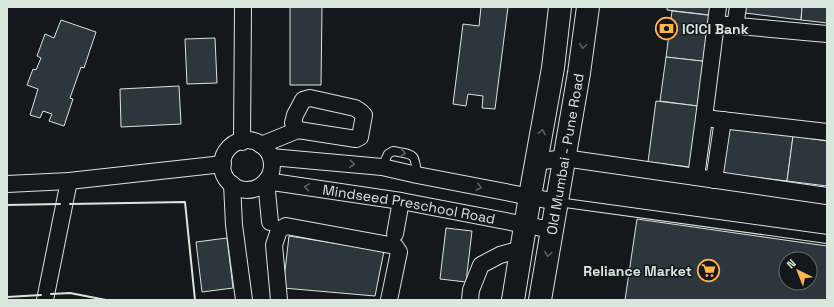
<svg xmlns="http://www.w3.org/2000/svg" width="834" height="307" font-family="'Space Grotesk',sans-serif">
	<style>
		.building { fill: #2c363c; stroke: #d8e6dc; fill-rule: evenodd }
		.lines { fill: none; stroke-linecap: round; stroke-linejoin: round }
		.service-casing { stroke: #d8e6dc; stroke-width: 10 }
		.minor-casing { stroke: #d8e6dc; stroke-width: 18 }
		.secondary-casing { stroke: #d8e6dc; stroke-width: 24 }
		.service { stroke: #14181c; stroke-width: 8 }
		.minor { stroke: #14181c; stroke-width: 16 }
		.secondary { stroke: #14181c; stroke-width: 22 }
		.wall { stroke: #d8e6dc; stroke-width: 2 }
		.oneway { stroke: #59605f }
		.labels { text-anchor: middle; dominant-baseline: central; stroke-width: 3; stroke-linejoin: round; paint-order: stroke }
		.poi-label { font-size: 14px; font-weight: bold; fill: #d8e6dc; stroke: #14181c; text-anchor: start }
		.street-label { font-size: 14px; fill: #d8e6dc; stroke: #14181c }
	</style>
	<rect width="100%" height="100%" fill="#14181c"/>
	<g class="building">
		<polygon points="290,7 322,7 321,85 290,85"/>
		<polygon points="481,7 508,7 495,109 482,108 483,96 468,94 466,106 453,104 463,24 479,26"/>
		<polygon points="667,7 710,7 709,15 667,10"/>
		<polygon points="746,7 802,7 801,20 745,13"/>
		<polygon points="802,7 827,7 827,23 801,20"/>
		<polygon points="672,11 716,16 710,62 666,57"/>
		<polygon points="61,20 96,32 84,68 81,67 70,98 73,99 64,126 49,121 52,114 43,111 40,118 30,115 38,89 27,85 33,69 36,70 41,58 37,56 45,34 54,38"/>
		<polygon points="215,38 217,83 187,84 185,39"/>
		<polygon points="666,57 710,62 705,107 660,101"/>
		<polygon points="179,86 181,124 121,127 120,89"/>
		<polygon points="656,101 698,106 690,167 648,162"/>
		<polygon points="726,128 793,136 787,181 720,173"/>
		<polygon points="793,136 827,141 827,186 787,181"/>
		<path d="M637 219 827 246V300H625ZM786 259H810V283H786Z"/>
		<polygon points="446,228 472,231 466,282 440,279"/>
		<polygon points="289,236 384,251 375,296 283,288"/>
		<polygon points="227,238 233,288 202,292 196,242"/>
	</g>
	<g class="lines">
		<defs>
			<g id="service">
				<path d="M382 167 388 154 393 151C414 155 415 152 417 175"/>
				<polyline points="558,202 827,239"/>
			</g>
			<g id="minor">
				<polyline points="716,24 827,34"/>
				<polyline points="735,26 738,7"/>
				<polyline points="704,118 827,132"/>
				<circle cx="247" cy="165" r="25"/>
				<polyline points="242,142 243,7"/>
				<polyline points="261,145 298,130 356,139 360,137 364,115 361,112 355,108 310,98 303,100 295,115 293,123 298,130"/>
				<polyline points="271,157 382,167 417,175 557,202"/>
				<polyline points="536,162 564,158 827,196"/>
				<polyline points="696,177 704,118 718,7"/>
				<polyline points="714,180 723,120"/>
				<polyline points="7,184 69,181 223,164"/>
				<polyline points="232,184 234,225 244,300"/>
				<path id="s1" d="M270 222 266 181 401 201 552 230"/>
				<polyline points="395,234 401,201"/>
				<polyline points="45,300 69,181"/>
				<polyline points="279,300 274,245 279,230 286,226 395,246 399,252 389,300"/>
				<polyline points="470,300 471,290 481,265 500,255 521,249"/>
			</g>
			<g id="secondary">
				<polyline points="513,300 530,196 553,68 560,7"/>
				<path id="s2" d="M540 300 579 73 588 7"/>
			</g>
		</defs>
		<use href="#service" class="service-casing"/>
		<use href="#minor" class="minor-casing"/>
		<use href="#secondary" class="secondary-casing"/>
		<use href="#service" class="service"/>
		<use href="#minor" class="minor"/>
		<use href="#secondary" class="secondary"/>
		<g class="wall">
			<polyline points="70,204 185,202 195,300"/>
			<polyline points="7,205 60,204"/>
			<polyline points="51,294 70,293 106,300"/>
			<polyline points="7,297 41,295"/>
		</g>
	</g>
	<defs><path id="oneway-chevron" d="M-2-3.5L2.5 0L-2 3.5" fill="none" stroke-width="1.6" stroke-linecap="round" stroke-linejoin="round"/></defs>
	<g class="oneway">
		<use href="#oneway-chevron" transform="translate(583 46) rotate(98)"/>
		<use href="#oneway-chevron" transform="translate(542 132) rotate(-79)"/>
		<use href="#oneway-chevron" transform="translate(403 153) rotate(10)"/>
		<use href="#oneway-chevron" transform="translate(352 164) rotate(5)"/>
		<use href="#oneway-chevron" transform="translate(307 187) rotate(-171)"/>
		<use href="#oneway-chevron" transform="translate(479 187) rotate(11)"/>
		<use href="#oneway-chevron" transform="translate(548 254) rotate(99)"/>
	</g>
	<defs>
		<symbol id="bank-ring" viewBox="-11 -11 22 22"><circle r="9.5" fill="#14181c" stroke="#ffb74d" stroke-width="1.5"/><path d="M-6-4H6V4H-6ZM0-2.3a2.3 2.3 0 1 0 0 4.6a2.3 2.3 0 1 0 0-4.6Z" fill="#ffb74d"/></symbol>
		<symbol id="supermarket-ring" viewBox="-11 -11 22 22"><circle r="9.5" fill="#14181c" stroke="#ffb74d" stroke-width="1.5"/><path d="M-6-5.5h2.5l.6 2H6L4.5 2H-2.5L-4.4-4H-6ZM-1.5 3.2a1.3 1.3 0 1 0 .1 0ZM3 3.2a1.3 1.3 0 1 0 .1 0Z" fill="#ffb74d"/></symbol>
	</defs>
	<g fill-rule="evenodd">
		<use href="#bank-ring" x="654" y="16" width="25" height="25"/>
		<use href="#supermarket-ring" x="696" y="258" width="25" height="25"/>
	</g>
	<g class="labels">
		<g class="poi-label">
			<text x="682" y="29">ICICI Bank</text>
			<text x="692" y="271" text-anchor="end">Reliance Market</text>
		</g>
		<g class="street-label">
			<text stroke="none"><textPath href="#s2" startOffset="148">Old Mumbai - Pune Road</textPath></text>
			<text stroke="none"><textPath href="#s1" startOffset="186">Mindseed Preschool Road</textPath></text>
		</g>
	</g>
	<rect width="834" height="307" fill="none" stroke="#d8e6dc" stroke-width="16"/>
	<g transform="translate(798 271) rotate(317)"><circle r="19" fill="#14181c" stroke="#626a69"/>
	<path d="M0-3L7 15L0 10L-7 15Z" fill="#ffb74d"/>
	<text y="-6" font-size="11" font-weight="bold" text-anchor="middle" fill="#d8e6dc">N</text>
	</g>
</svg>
